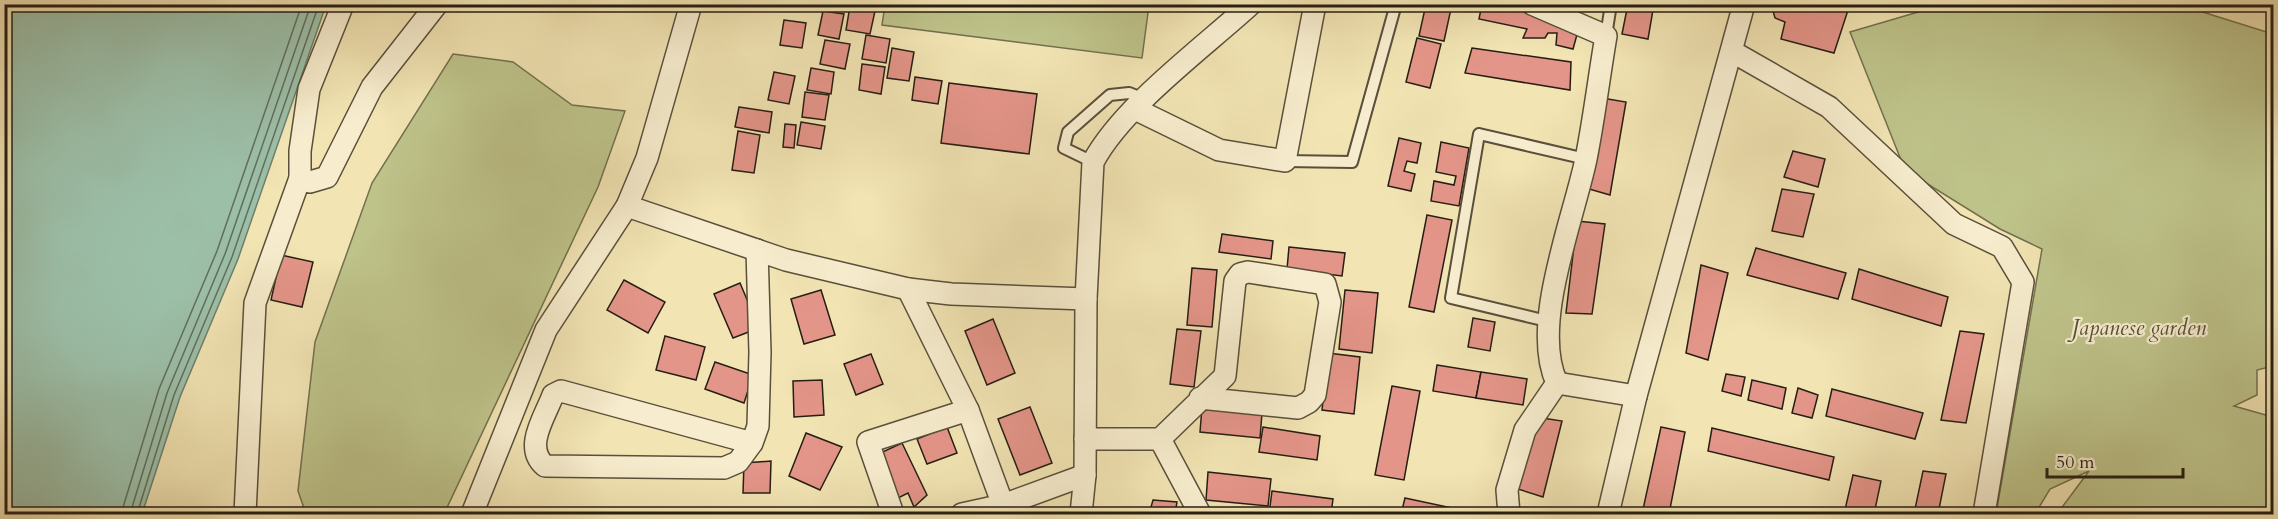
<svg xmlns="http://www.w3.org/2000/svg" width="2278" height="519" font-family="Cardo,serif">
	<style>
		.green { fill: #bec38a; stroke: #72704e; stroke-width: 1.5 }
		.water { fill: #9cbfa8; stroke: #6d7f6c; stroke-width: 1.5 }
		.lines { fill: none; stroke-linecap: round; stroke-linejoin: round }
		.shore { stroke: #616e5e; stroke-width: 1.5 }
		.building { fill: #e49589; stroke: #261e13; stroke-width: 1.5 }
		.lane-casing { stroke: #59503b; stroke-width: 14 }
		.street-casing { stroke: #59503b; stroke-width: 24 }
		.lane { stroke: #f7edce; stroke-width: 10 }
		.street { stroke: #f7edce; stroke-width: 21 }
		.labels { text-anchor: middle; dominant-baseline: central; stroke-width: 4.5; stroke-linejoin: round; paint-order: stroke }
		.park-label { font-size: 22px; font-style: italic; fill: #545037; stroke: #f7edce }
	</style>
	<rect width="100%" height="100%" fill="#f2e4b3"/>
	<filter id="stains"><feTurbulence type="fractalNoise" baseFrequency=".00333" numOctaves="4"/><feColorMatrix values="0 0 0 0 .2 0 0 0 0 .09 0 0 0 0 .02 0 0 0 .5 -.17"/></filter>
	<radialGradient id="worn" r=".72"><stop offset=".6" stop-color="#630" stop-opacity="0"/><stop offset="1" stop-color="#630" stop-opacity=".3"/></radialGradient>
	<g class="green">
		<polygon points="2177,4 2273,34 2273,366 2257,370 2257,395 2234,406 2273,417 2273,514 2057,514 2089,471 2050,489 2035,514 1996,514 2042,249 2000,229 1905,170 1850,32 1942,5"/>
		<polygon points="885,5 885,4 1149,5 1142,58 882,25"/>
		<polygon points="453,54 513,62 572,105 625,111 598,187 444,514 306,514 298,491 315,342 372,183"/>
	</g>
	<polygon class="water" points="4,5 326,5 238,259 180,397 142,514 5,514"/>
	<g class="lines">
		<g class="shore">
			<polyline points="121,514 159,389 217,251 302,4"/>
			<polyline points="130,514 167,393 225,254 311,4"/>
			<polyline points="137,514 174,395 232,257 319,4"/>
		</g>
	</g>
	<g class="building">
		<polygon points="1426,4 1452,4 1444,41 1419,36"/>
		<polygon points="1482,4 1516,6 1578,31 1573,49 1556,45 1557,33 1548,33 1545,38 1523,38 1527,29 1479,19"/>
		<polygon points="1628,4 1654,4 1648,39 1622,34"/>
		<polygon points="1771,4 1850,4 1834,53 1781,39 1785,22 1775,18"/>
		<polygon points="850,6 875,11 870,34 846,30"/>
		<polygon points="823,11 844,14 839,39 818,35"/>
		<polygon points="784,20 806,23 802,48 780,45"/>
		<polygon points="866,35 890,39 886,63 862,59"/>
		<polygon points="1417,38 1441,44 1430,88 1406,82"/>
		<polygon points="825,40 850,44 845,69 820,64"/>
		<polygon points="892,48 914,52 909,81 887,78"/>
		<polygon points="1472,48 1571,62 1570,90 1465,73"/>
		<polygon points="862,64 885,67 881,94 859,90"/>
		<polygon points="811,68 834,72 831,94 807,90"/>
		<polygon points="774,72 795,76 789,104 768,100"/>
		<polygon points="915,77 942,81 938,104 912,100"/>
		<polygon points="949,83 1037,94 1029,154 941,143"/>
		<polygon points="805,92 829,95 825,120 802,117"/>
		<polygon points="1602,98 1626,102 1610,195 1589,189"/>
		<polygon points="739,107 772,112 769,133 735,127"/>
		<polygon points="801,122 825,126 821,149 797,145"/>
		<polygon points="785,124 796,125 794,148 783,147"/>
		<polygon points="738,131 760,135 754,173 732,170"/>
		<polygon points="1399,138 1421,143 1417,163 1407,161 1404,171 1415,174 1411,191 1388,186"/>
		<polygon points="1441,142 1469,148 1459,206 1431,201 1434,181 1454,185 1456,176 1436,172"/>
		<polygon points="1793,151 1825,159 1818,187 1784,177"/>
		<polygon points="1782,189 1814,194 1803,237 1772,231"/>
		<polygon points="1427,215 1452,220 1434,312 1409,307"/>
		<polygon points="1577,221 1605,224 1592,314 1566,313"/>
		<polygon points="1222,234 1273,241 1271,259 1219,252"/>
		<polygon points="1289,247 1345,253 1342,276 1287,269"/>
		<polygon points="1756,248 1846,273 1838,299 1747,275"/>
		<polygon points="281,255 313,262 302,307 271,300"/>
		<polygon points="1701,265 1728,273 1708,360 1686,353"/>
		<polygon points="1192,268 1217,270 1212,327 1187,325"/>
		<polygon points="1859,269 1948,297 1941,326 1852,299"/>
		<polygon points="624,280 665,302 648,333 607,310"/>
		<polygon points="740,283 759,328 733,338 714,294"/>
		<polygon points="821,290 835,335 804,344 791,299"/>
		<polygon points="1345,290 1378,293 1372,353 1339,349"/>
		<polygon points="1473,318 1495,322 1490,351 1468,347"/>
		<polygon points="993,319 1015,373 987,385 965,331"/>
		<polygon points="1177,329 1201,331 1194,387 1170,384"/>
		<polygon points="1960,331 1984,334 1966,423 1941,420"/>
		<polygon points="665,336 705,347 696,380 656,370"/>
		<polygon points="1328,353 1360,357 1354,414 1322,410"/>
		<polygon points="871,354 883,384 856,395 844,364"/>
		<polygon points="715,362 753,375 744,403 705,389"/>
		<polygon points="1437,365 1481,372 1476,398 1433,391"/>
		<polygon points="1481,372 1527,379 1523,405 1476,398"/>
		<polygon points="1726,374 1745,377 1741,396 1722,391"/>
		<polygon points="822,380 824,415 794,417 793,381"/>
		<polygon points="1752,380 1786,388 1782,409 1748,400"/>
		<polygon points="1392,386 1420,391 1404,480 1375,475"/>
		<polygon points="1798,388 1818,395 1812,418 1792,413"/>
		<polygon points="1832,389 1923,413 1915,439 1826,416"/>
		<polygon points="1030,407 1052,463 1020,475 998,419"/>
		<polygon points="1202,407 1262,413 1260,438 1200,432"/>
		<polygon points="1536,417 1562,421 1543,497 1518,489"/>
		<polygon points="947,427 957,453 927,464 917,439"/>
		<polygon points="1263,427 1320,436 1317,460 1259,452"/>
		<polygon points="1661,427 1685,432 1669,514 1642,514"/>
		<polygon points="1712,428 1834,457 1829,480 1708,451"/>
		<polygon points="806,433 842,447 820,490 789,476"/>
		<polygon points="902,443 927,495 914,507 908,493 896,499 876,455"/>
		<polygon points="771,461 770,493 743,493 744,463"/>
		<polygon points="1923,471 1946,474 1938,514 1914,514"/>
		<polygon points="1208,472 1271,479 1268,506 1206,500"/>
		<polygon points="1853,475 1881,481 1874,514 1844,514"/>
		<polygon points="1272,491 1333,499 1331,514 1269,514"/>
		<polygon points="1405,498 1480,514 1401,514"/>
		<polygon points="1153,500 1177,502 1175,514 1149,514"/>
	</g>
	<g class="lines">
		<defs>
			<g id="lane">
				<polyline points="1606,36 1611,4"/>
				<polyline points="1285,161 1352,162 1396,4"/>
				<polyline points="1093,162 1064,148 1068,132 1110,95 1129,93 1144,99"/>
				<polyline points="1547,321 1451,298 1479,134 1586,159"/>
			</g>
			<g id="street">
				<polyline points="343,4 309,89 300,151 300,178 310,182 327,177 372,87 437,4"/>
				<path d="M1532 4 1606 36C1599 77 1594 119 1586 159 1573 221 1530 326 1557 383"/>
				<polyline points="1733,52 1829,107 1954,224 2002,247 2023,282 1984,514"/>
				<polyline points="1135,109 1219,150 1285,161 1315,4"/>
				<polyline points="627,206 786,260 908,289"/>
				<polyline points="1557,383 1636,396"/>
				<polyline points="1085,439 1160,439 1225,376 1235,281 1240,274 1248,272 1325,284 1330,302 1315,395 1309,402 1298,408 1200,398"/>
				<polyline points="1160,439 1200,514"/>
				<path d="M752 443 561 391 553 395C545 417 523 447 545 466L724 468 738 462 752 443 758 426 760 352 757 250"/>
				<polyline points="1003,505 968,410 908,289 951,294 1086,299"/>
				<polyline points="245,514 255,303 300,178"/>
				<polyline points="472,514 546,330 627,206 647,158 691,4"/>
				<polyline points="893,514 868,442 968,410"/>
				<polyline points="962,514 1003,505 1085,475"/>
				<path d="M1081 514 1085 475 1086 299 1093 162C1122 107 1204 47 1251 4"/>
				<polyline points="1509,514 1507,490 1525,430 1557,383"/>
				<polyline points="1608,514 1636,396 1744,4"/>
			</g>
		</defs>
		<use href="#lane" class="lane-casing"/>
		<use href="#street" class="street-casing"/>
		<use href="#lane" class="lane"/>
		<use href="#street" class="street"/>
	</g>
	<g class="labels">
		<g class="park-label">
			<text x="2139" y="328">Japanese garden</text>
		</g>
	</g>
	<rect width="2278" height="519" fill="none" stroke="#f2e4b3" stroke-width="24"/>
	<rect x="6" y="6" width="2266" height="507" fill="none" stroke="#261e13" stroke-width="3"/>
	<rect x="12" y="12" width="2254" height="495" fill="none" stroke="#261e13" stroke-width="1.5"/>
	<path d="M2047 468v9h136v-9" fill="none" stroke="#261e13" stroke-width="3"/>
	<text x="2056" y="468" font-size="18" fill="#261e13" stroke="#f7edce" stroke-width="4.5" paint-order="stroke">50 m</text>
	<rect width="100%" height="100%" filter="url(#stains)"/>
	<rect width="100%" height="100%" fill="url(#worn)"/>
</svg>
